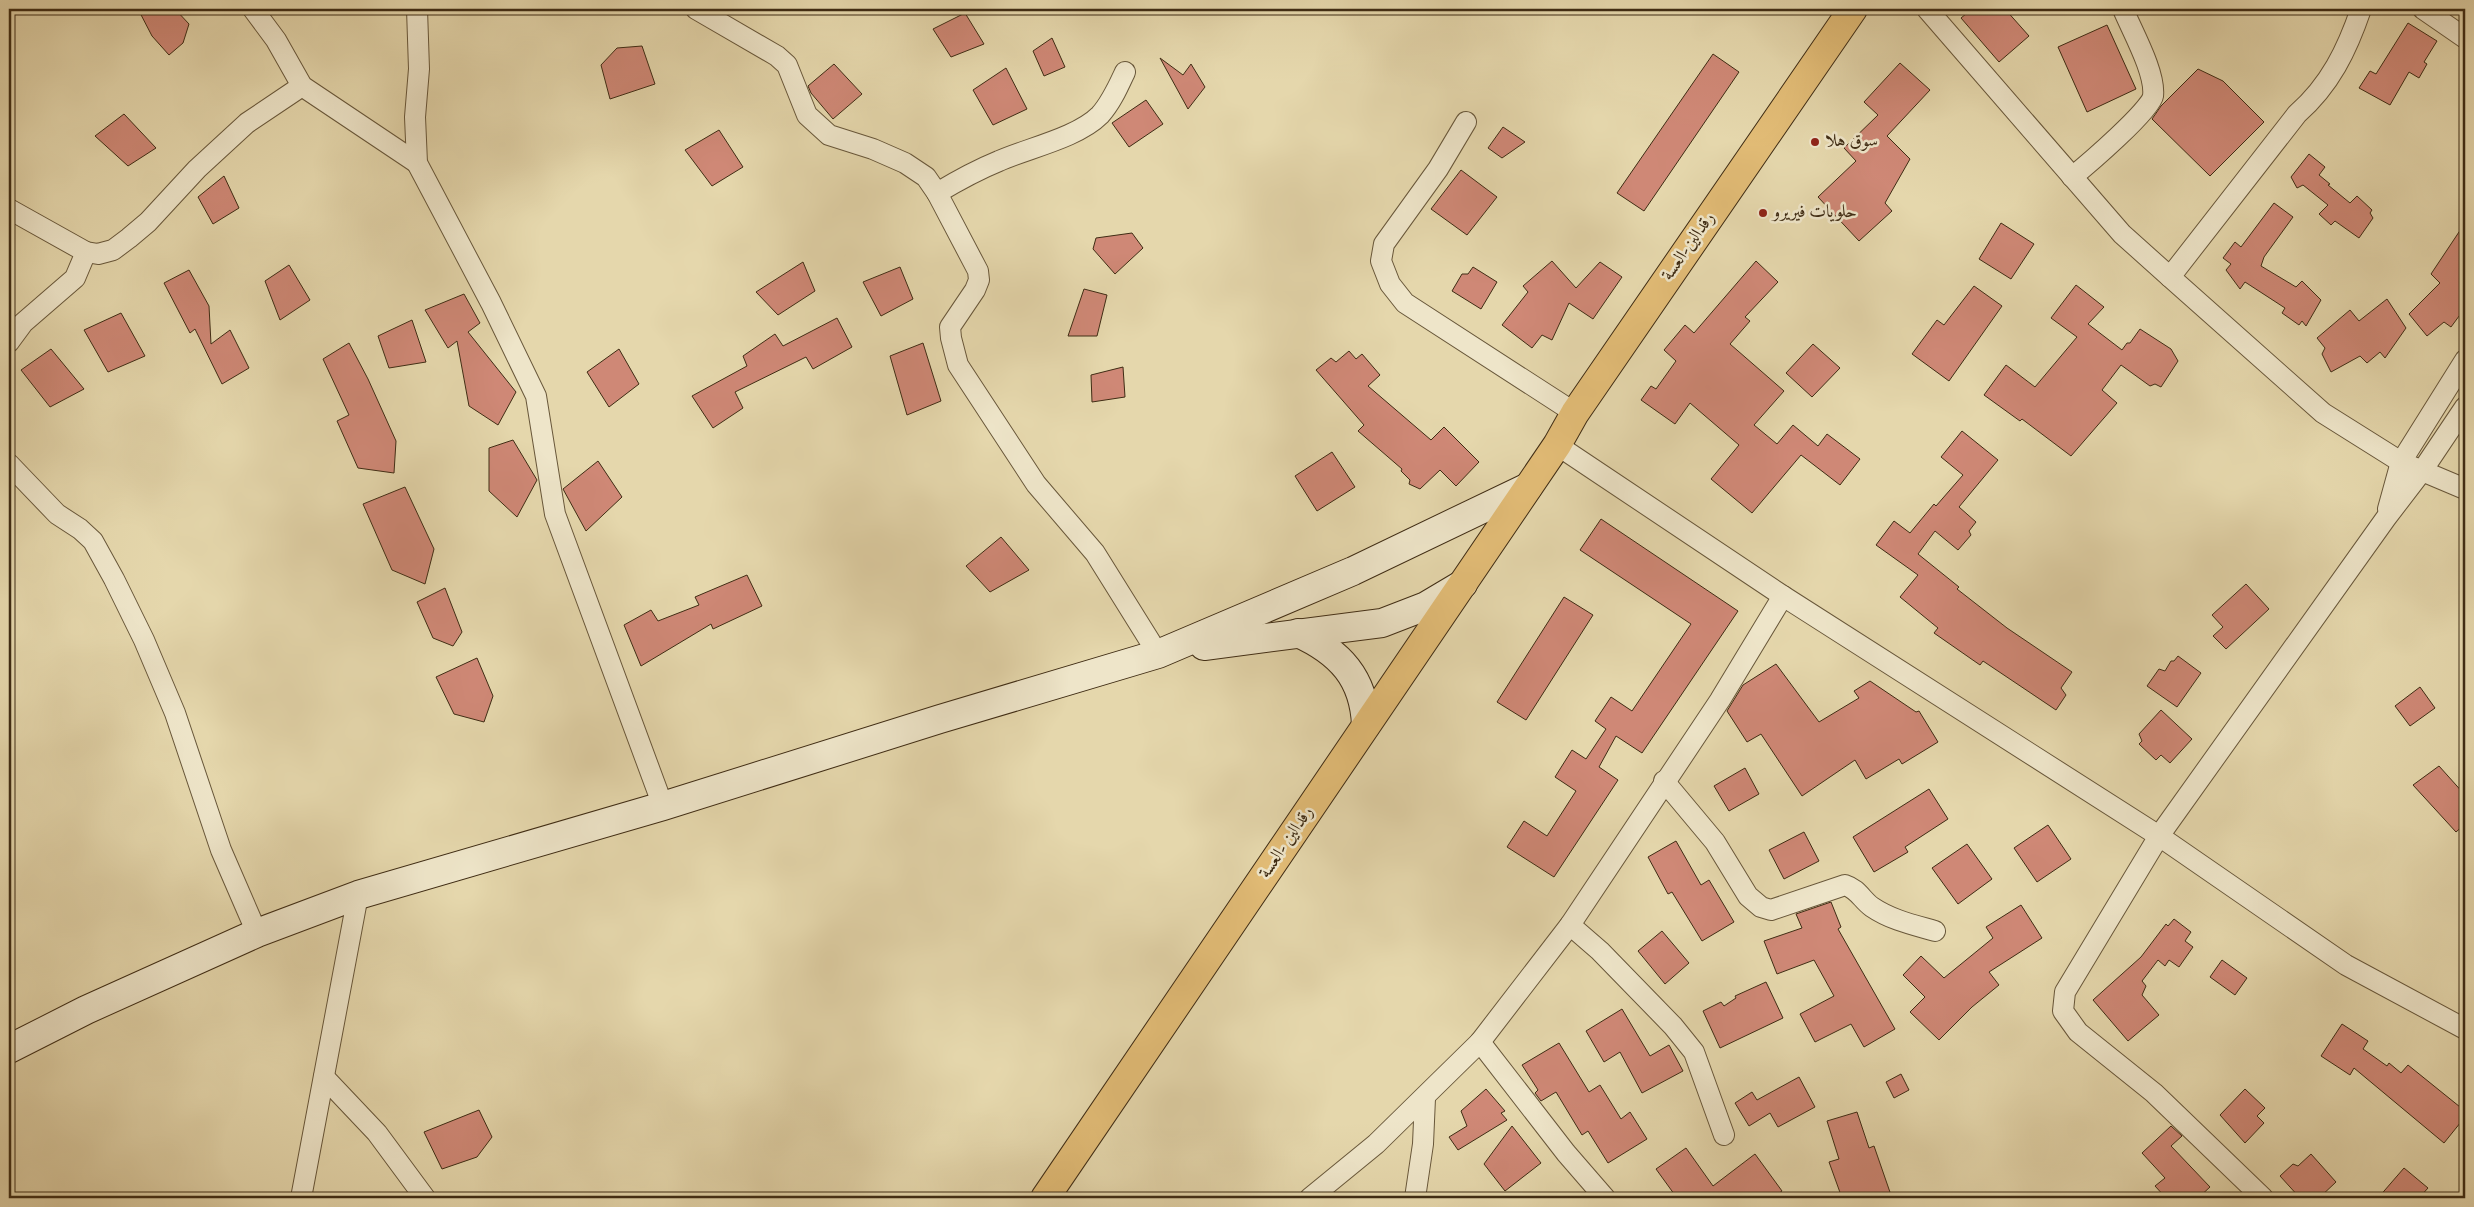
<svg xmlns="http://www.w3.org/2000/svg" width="2474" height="1207" font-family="'Sorts Mill Goudy',Amiri,serif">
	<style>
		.building { fill: #cf8876; stroke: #3f2c14 }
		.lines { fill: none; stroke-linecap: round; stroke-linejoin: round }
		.street-casing { stroke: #68573a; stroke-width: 22 }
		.secondary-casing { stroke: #3f2c14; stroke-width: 30 }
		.primary-casing { stroke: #3f2c14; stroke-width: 30 }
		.street { stroke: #eee5c9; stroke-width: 20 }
		.secondary { stroke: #eee5c9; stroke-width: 28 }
		.primary { stroke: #e2bc76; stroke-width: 28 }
		.poi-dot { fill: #8f2418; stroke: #eee5c9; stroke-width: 2 }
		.labels { text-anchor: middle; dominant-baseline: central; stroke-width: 5; stroke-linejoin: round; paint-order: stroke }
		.poi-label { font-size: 18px; fill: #3f2c14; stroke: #eee5c9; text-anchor: start }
		.street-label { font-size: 18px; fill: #3f2c14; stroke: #eee5c9 }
	</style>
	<rect width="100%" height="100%" fill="#e5d7ac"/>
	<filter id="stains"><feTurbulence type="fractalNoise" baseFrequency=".004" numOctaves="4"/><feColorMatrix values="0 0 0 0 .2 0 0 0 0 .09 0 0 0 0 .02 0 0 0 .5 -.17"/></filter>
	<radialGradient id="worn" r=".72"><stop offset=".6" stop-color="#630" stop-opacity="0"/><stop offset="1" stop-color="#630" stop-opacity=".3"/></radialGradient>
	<g class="building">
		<polygon points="138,9 175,9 189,24 183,43 169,55 152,36"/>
		<polygon points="1972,9 2005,9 2029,36 1999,62 1961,18"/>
		<polygon points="965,13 984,44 951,57 933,29"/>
		<polygon points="2408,23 2437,41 2424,62 2427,64 2419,78 2409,72 2390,105 2359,88 2370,71 2376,74"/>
		<polygon points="2107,25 2136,89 2087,112 2058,47"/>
		<polygon points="1052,38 1065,67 1044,76 1033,51"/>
		<polygon points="642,46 655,84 610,99 601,65 617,48"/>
		<polygon points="1713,54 1739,72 1644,211 1617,193"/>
		<polygon points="1160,58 1183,75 1191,64 1205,87 1188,109"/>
		<polygon points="1900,63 1930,90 1887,136 1910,159 1885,203 1892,211 1859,241 1818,197 1856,161 1844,148 1878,115 1864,102"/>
		<polygon points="834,64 862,94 833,119 811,93 808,86"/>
		<polygon points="1006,68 1027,109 993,125 973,90"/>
		<polygon points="2198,69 2223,81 2264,122 2210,176 2152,119 2161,106"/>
		<polygon points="1146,100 1163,124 1129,147 1112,123"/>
		<polygon points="124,114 156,148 128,166 95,136"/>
		<polygon points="1503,127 1525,142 1502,158 1488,148"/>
		<polygon points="719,130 743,167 712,186 685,150"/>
		<polygon points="2309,154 2325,167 2319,175 2330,184 2328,185 2350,203 2357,196 2372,210 2370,213 2373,218 2359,238 2335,221 2331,225 2319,214 2328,205 2303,185 2297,188 2291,177"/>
		<polygon points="1461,170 1497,197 1467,235 1431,209"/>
		<polygon points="224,176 239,208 213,224 198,197"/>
		<polygon points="2274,203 2293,217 2264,257 2261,266 2296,287 2302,281 2321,300 2306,326 2302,321 2299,325 2282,313 2285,308 2245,282 2240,289 2226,270 2231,264 2223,258 2235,242 2241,247"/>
		<polygon points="2001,223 2034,244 2011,279 1979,259"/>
		<polygon points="2465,223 2465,308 2451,327 2444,322 2427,336 2409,314 2440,283 2431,274"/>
		<polygon points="1132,233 1143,248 1115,274 1093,249 1096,238"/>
		<polygon points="1552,261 1576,288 1600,262 1622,277 1593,319 1569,303 1552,340 1542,335 1532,348 1502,325 1528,292 1523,286"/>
		<polygon points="1756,261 1778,282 1745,317 1750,321 1730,344 1784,391 1754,425 1777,444 1793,425 1818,446 1827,434 1860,459 1840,485 1801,455 1752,513 1711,479 1739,445 1690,403 1675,424 1641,400 1651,386 1656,389 1676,361 1664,350 1685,325 1694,333"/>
		<polygon points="803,262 815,291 778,315 756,292"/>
		<polygon points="289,265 310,300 280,320 265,281"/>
		<polygon points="900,267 913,299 881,316 863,282"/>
		<polygon points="1473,267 1497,282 1481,309 1452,291 1462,274 1468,274"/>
		<polygon points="189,270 209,306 211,344 230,330 249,368 222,384 195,329 190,333 164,283"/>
		<polygon points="2076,285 2104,307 2088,324 2122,350 2127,343 2130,343 2140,329 2171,349 2178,361 2161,387 2155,384 2150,386 2121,365 2102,390 2117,403 2071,456 2022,419 2020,421 1984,395 2006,365 2035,387 2077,337 2051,318"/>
		<polygon points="1974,286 2002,306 1949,381 1912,354 1937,320 1944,325"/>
		<polygon points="1084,289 1107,295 1097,336 1068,336"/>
		<polygon points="464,294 480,323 468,332 516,392 498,425 469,406 457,341 448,348 425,310"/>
		<polygon points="2387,299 2406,328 2385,358 2380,352 2367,363 2360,356 2331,372 2322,354 2325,348 2317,338 2350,310 2359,321"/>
		<polygon points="121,313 145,356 108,372 84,330"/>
		<polygon points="837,318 852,347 813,369 806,357 735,392 743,408 713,428 692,396 747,366 743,356 775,334 783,346"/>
		<polygon points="412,320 426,362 389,368 378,336"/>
		<polygon points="349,343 368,379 396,441 394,473 358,468 337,421 349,415 323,359"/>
		<polygon points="923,343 941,401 907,415 890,356"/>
		<polygon points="1813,344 1840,368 1812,397 1786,373"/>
		<polygon points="51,349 84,389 50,407 21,370"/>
		<polygon points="619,349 639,384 609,407 587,372"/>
		<polygon points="1349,351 1356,359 1362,354 1380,375 1368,386 1431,440 1444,427 1479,462 1456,486 1440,470 1420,489 1409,484 1410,480 1401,471 1402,469 1358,431 1364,425 1316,370 1331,358 1336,362"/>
		<polygon points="1123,367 1125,397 1092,402 1091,375"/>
		<polygon points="1962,431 1998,460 1959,507 1976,522 1969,531 1971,535 1958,550 1935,531 1918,554 1959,587 1957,589 2007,628 2072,672 2061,688 2066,695 2056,710 1983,661 1980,665 1934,633 1938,628 1900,597 1918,575 1876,545 1894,521 1910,533 1934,504 1936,506 1963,475 1941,457"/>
		<polygon points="513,440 537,480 517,517 489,491 489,448"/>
		<polygon points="1332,452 1355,487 1317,511 1295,476"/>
		<polygon points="598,461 622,497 586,531 563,489"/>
		<polygon points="405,487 434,549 425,584 392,570 363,504"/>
		<polygon points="1601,519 1738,611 1642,753 1616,736 1599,767 1618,780 1554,877 1507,847 1524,821 1547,836 1576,791 1555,777 1572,750 1586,759 1606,729 1595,721 1611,697 1632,711 1691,624 1580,550"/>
		<polygon points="1001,537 1029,570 990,592 966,566"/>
		<polygon points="747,575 762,606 713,629 711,624 641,666 624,625 651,610 658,621 699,605 695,597"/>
		<polygon points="2246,584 2269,609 2226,649 2213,636 2223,627 2212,615"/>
		<polygon points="445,588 462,632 453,646 433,638 417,602"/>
		<polygon points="1564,597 1593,615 1526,720 1497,702"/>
		<polygon points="2178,656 2201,673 2177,707 2147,686 2159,669 2165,671 2171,661 2174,661"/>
		<polygon points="477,658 493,696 484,722 454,714 436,677"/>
		<polygon points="1776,664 1819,722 1859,698 1854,691 1870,681 1916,712 1919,711 1938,742 1902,764 1899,759 1866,779 1855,760 1802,796 1761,734 1747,742 1727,711 1743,685"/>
		<polygon points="2420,687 2435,708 2410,726 2395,706"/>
		<polygon points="2161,710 2192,739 2170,763 2161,755 2156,760 2139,744 2142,741 2139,734"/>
		<polygon points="2439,766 2465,795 2465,824 2456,832 2413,785"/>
		<polygon points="1745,768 1759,794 1729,811 1714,786"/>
		<polygon points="1929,789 1948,819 1905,847 1908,852 1874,872 1853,837"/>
		<polygon points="2048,825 2071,859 2037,882 2014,848"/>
		<polygon points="1804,832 1819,861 1784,879 1769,850"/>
		<polygon points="1676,841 1701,885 1709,880 1734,922 1702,941 1672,892 1668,894 1648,857"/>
		<polygon points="1967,844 1992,879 1958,904 1932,868"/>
		<polygon points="1831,902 1841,927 1838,929 1895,1029 1864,1047 1851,1024 1815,1042 1800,1014 1834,996 1814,960 1777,974 1764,941 1802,928 1796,914"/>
		<polygon points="2021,905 2042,938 1989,972 1999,985 1972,1007 1939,1040 1910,1012 1925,997 1903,975 1921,956 1944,978 1993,938 1986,927"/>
		<polygon points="2174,919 2191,932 2185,941 2193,947 2179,967 2169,960 2165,966 2158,960 2142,981 2146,986 2142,995 2159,1015 2128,1041 2093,1000 2141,957 2166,924 2168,926"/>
		<polygon points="1662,931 1689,963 1665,984 1638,951"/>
		<polygon points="2222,960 2247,978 2235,995 2210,977"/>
		<polygon points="1766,982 1783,1018 1720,1048 1703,1011 1721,1002 1724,1006 1736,998 1735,996"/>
		<polygon points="1622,1009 1650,1056 1669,1045 1683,1071 1642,1093 1620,1052 1604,1062 1586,1031"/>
		<polygon points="2342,1024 2368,1041 2363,1049 2387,1066 2389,1063 2401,1073 2408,1065 2465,1111 2465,1117 2444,1143 2354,1068 2350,1075 2321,1056"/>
		<polygon points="1559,1043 1589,1092 1600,1085 1621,1119 1630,1112 1647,1139 1608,1163 1588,1131 1582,1135 1556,1092 1541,1101 1535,1093 1538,1090 1522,1065"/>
		<polygon points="1901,1074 1909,1090 1894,1098 1886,1082"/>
		<polygon points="1799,1077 1815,1107 1778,1127 1770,1113 1749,1126 1735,1103 1752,1092 1757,1100"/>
		<polygon points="1486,1089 1505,1111 1501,1113 1507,1120 1458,1150 1449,1137 1467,1126 1461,1111"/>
		<polygon points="2245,1089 2265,1108 2257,1116 2264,1123 2245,1143 2220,1115"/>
		<polygon points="479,1110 492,1137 477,1157 442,1169 424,1132"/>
		<polygon points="1857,1112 1869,1148 1874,1146 1892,1198 1842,1198 1829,1162 1839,1159 1827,1121"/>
		<polygon points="1512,1126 1541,1163 1505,1191 1484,1164"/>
		<polygon points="2171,1126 2182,1136 2171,1146 2210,1187 2198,1198 2166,1198 2155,1186 2165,1178 2142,1153"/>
		<polygon points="1686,1148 1713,1186 1755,1154 1782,1191 1772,1198 1677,1198 1656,1169"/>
		<polygon points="2311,1154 2336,1182 2319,1198 2300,1198 2280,1176 2293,1164 2298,1166"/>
		<polygon points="2404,1168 2428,1188 2419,1198 2378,1198"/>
	</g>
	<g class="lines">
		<defs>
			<g id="street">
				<polyline points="253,9 276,40 302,86 417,163"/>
				<polyline points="417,9 419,69 415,117 417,163 491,303 536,396 555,514 663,806"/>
				<polyline points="696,9 777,56 787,65 807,115 829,135 873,149 905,163 926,177 937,193 978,271 979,280 975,290 950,327 951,338 958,365 1036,484 1095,553 1158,654"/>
				<polyline points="1927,9 2122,234 2170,277 2323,413 2401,462 2465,489"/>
				<polyline points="2423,9 2465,38"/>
				<polyline points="1466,122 1438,169 1384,244 1381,261 1390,284 1405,303 1575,413"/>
				<path d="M2072 177C2087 165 2151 110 2153 96 2156 73 2132 31 2123 9"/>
				<path d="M937 193C957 181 977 170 999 161 1028 148 1077 138 1100 115 1111 103 1118 87 1125 72"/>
				<polyline points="9,209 86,252 98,254 113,250 129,238 148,222 197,169 247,123 302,86"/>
				<path d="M2170 277 2297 114C2330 85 2347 50 2361 9"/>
				<polyline points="9,342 23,323 75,278 86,252"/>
				<polyline points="1557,445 1783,596 2159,836 2346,965 2465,1029"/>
				<polyline points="9,464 57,514 80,529 93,541 114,579 144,640 175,713 221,850 257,933"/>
				<polyline points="2388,509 2401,462 2465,360"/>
				<path d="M1664 781 1715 842 1748 896 1761 907 1771 910 1845 885C1858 889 1862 900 1872 907 1891 920 1914 925 1935 931"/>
				<polyline points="1570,925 1600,951 1673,1026 1694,1052 1724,1135"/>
				<polyline points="1480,1042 1566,1153 1605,1198"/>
				<polyline points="324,1077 377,1133 425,1198"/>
				<polyline points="301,1198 358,895"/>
				<polyline points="1310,1198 1376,1144 1480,1042 1570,925 1720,700 1783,596"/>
				<polyline points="1415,1198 1423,1144 1425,1098"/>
				<polyline points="2263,1198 2154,1093 2078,1032 2063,1011 2065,992 2159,836 2386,518 2422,471 2465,407"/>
			</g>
			<g id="secondary">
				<path d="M1298 633C1340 652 1364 678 1366 725"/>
				<polyline points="1204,646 1382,623 1426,606 1463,584"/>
				<polyline points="9,1049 86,1010 257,933 358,895 663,806 940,719 1158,654 1353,571 1528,487"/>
			</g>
			<polyline id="primary" points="1045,1198 1557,445 1575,413 1853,9"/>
		</defs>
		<use href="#street" class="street-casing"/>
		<use href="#secondary" class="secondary-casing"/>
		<use href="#primary" class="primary-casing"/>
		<use href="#street" class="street"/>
		<use href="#secondary" class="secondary"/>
		<use href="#primary" class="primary"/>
	</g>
	<g class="poi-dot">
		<circle cx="1815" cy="142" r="5"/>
		<circle cx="1763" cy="213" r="5"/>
	</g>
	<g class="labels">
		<g class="poi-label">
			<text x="1825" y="142">سوق هلا</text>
			<text x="1773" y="213">حلويات فيريرو</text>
		</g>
		<g class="street-label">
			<text transform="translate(1689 247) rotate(-55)">رقدالين-العسة</text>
			<text transform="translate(1287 843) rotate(-56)">رقدالين -العسة</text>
		</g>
	</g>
	<rect width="2474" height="1207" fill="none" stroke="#e5d7ac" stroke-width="30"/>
	<rect x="10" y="10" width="2454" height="1187" fill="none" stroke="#3f2c14" stroke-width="2.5"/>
	<rect x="15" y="15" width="2444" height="1177" fill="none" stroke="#3f2c14"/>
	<rect width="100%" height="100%" filter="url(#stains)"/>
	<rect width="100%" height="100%" fill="url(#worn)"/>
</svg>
